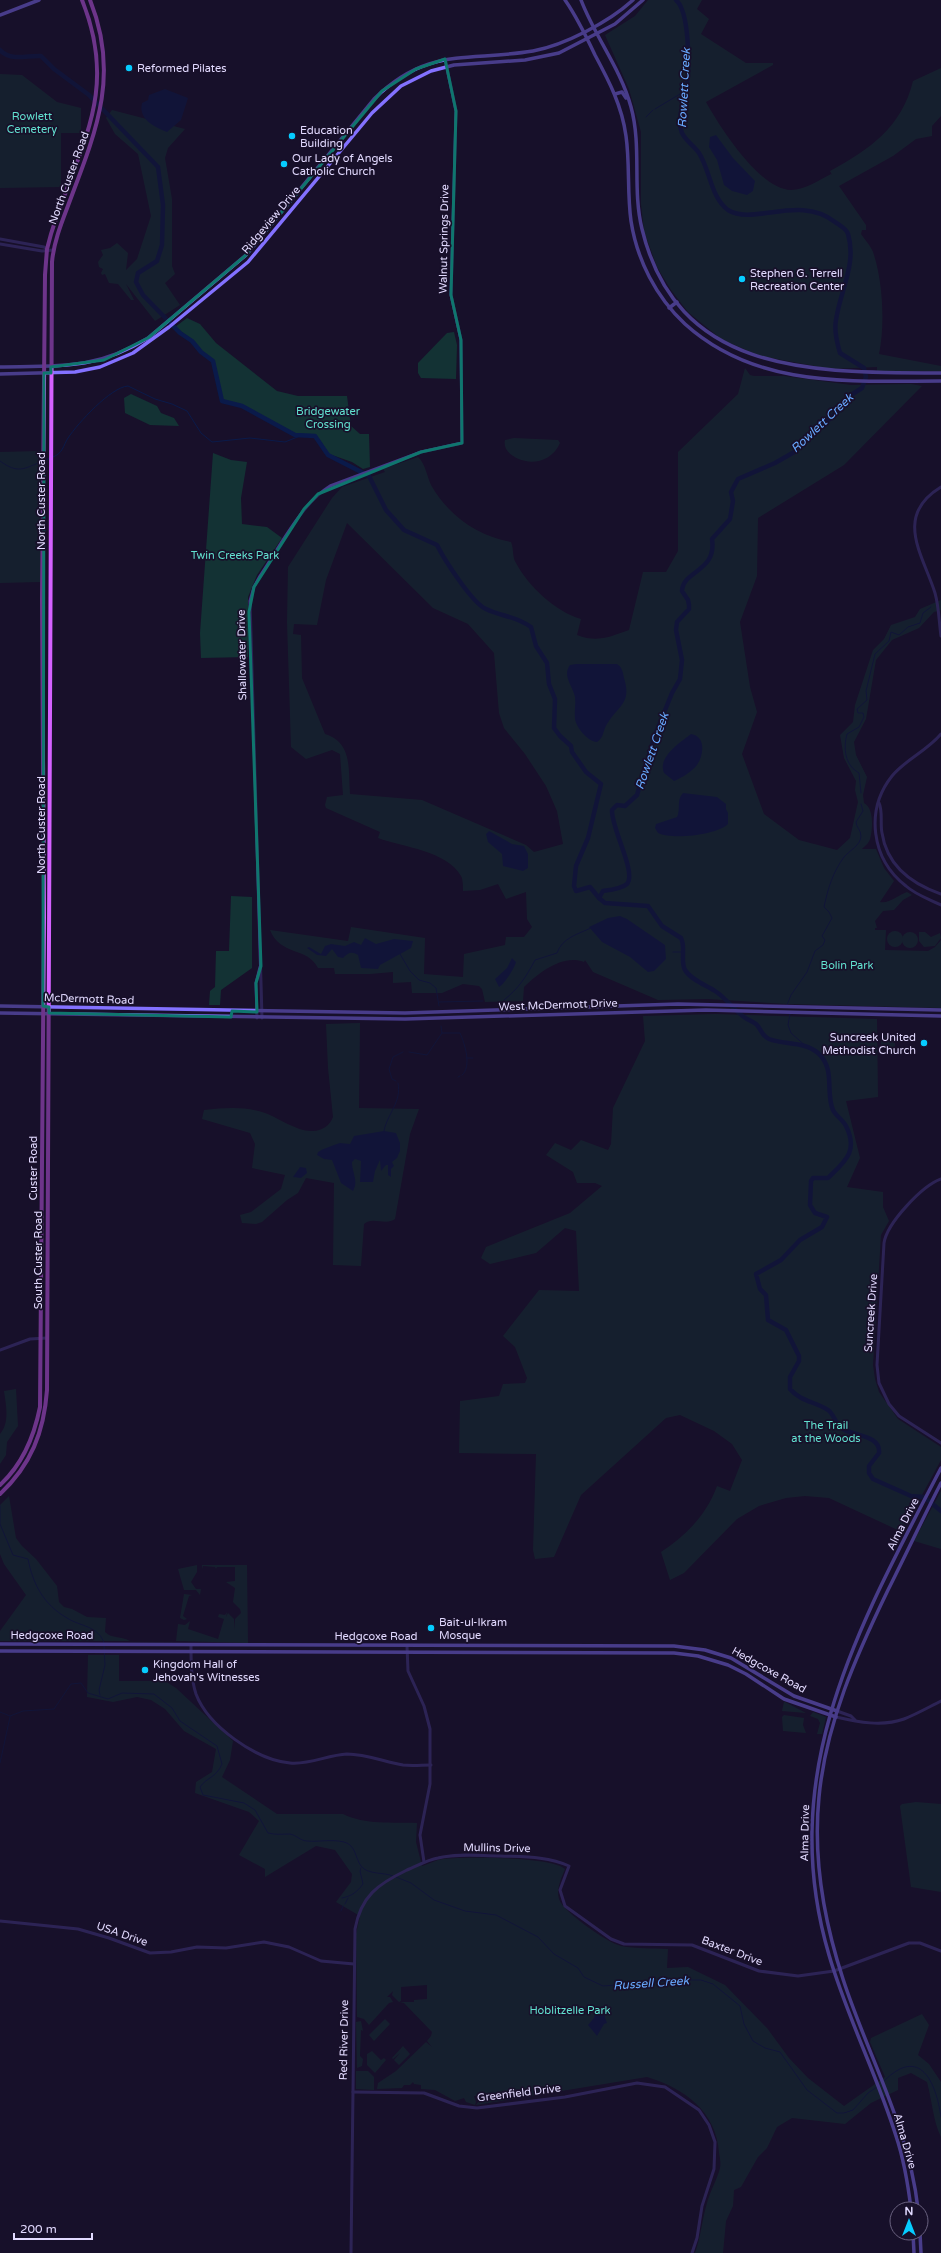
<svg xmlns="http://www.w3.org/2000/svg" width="941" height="2253" font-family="'Varela Round',sans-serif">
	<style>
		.green { fill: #133234; fill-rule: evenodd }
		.water { fill: #0a1a4a }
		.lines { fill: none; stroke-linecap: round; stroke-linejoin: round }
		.stream { stroke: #0a1a4a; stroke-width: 1 }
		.river { stroke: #0a1a4a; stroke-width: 4.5 }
		.tertiary { stroke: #463b8a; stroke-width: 3 }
		.secondary { stroke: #8371ff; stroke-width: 3.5 }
		.primary { stroke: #d461ff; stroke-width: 4 }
		.marked { fill: none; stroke: #0f766e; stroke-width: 3; stroke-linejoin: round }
		.poi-dot { fill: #06ccff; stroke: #18102a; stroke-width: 1.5 }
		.labels { text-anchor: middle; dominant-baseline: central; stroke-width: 3.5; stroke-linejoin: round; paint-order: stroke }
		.poi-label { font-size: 11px; fill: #e2daff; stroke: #18102a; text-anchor: start }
		.park-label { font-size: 11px; fill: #62e2d0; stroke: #18102a }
		.street-label { font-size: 11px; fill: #e2daff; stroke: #18102a }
		.water-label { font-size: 12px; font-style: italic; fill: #68a9ff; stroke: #18102a }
	</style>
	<rect width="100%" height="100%" fill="#18102a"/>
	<g class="green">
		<path d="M648 0H702L697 9 709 19 701 34 746 63H773V65L706 102C720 127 759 189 791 190 805 190 819 180 831 174L832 175 830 171C869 150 902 127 913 81L941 68V116L932 126V136L916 139 893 156 839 186 866 225V230H862L861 234C865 240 872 247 874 255 883 283 885 326 879 354L941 366V371H877V367L831 369 760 356 721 339 688 312 671 290 657 267 644 231 641 204V132L629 89 605 35 635 16Z"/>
		<polygon points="0,74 22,75 57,102 81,108 81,133 61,133 61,187 0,188"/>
		<polygon points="112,110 185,129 168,148 165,158 172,199 172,266 175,274 165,283 180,305 155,321 126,284 134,300 131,300 118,284 109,283 105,274 102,275 101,273 103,269 99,267 98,262 103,255 101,250 110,248 117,243 128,253 126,270 137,259 151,216 138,154 115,134 106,118"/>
		<polygon points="187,318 200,324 216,343 277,391 298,396 347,396 351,426 360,434 369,434 370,467 363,469 352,462 329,454 316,435 295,434 243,406 222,399 213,361 201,351 193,340 175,327"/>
		<polygon points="454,332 457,345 456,379 421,378 418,373 418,363 447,333"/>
		<path d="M745 368 750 375 754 376H784L851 385 911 384 922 386 844 465 758 518 757 576 740 622 750 687 757 712 742 754 764 814 799 840 837 850 850 838 858 802 855 790 856 781 844 758 840 735 853 722 855 705 873 650 884 639 891 625 915 617 920 609 941 600V610L934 612 919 628 892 640 876 660 866 719 854 742 856 755 867 777 863 795 864 803C874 808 873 829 870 839 869 843 865 846 862 849H876L884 868 894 881 880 902C889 904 898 895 907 892L912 895 903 900 894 910 883 911 875 921 877 928H875V930H886L885 950 928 951 935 947 941 940V1008L787 1004 708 999 658 1000 593 972 585 960 584 962C562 954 539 973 524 987L523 1001 485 1002 482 989 479 986 463 984 442 993H412L411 982 393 983V972L370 974H335L334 968H318C308 947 280 956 270 930L348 941 351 927 425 938 424 974 463 977 464 954 505 945 506 937H524L532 927 527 919 526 892 506 899 498 884 480 890 463 891C463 887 463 879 461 876 447 851 403 847 378 838L380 832 326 808 325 805 327 797 343 795 340 754 332 750 306 759 291 747 287 622 288 567 332 498 342 487 385 472 383 469 418 457C425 463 427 476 431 485 448 515 477 536 511 542 514 549 512 557 516 563 528 586 556 612 581 619L577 635C597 643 609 637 629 630L643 572H666L678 551V452L738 394ZM347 523 433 608 468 624 494 653 499 713 504 728 525 754 546 786 557 811 563 844 534 852 526 845 422 800 350 794C348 769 353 743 325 734L302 678 301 635 293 634 294 624 317 625 326 580Z"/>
		<polygon points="131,394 157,406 161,413 174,418 179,426 150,425 125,413 124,398"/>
		<path d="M514 438 558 440 560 443C545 476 500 459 505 440Z"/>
		<polygon points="40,451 40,582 0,583 0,452"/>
		<polygon points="213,453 231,460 247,462 241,498 242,524 267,527 282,538 257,575 248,597 248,657 201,658 200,633"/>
		<polygon points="231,896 252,897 252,968 221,990 220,1005 209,1005 210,991 215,987 216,951 229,951"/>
		<circle cx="895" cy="939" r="8"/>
		<polygon points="919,932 925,932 931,937 940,933 941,938 935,946 924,947 919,941"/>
		<circle cx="910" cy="940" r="8"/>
		<path d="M715 1014 877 1019 878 1097 846 1101 860 1158 847 1187 883 1192V1207L889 1221 881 1235 873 1365 875 1379 879 1392 898 1419 941 1447V1460L902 1532 829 1498 805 1496 786 1498 759 1506 737 1519 684 1573 670 1580 661 1552C686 1536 707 1514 717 1486L730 1491 742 1460 732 1444 714 1431 680 1415 666 1418 581 1495 554 1557 535 1559 533 1550 536 1454 459 1453 460 1401 499 1396 503 1384 525 1383 527 1378 515 1347 503 1336 539 1290 579 1291 576 1231 565 1228 536 1253 490 1264 481 1258 486 1247 570 1213 602 1186 595 1183H577L573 1172 546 1155 555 1143 571 1150 581 1140 608 1150 611 1144 613 1108 645 1041 643 1016Z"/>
		<path d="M360 1023 359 1108 419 1109 410 1134 395 1219C386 1226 372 1216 364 1224L361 1266 333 1265 334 1183 306 1178 298 1193 287 1200 262 1222 256 1224 242 1223 240 1215 251 1212 281 1189 285 1175 252 1168 255 1144 250 1133 202 1119 204 1110C225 1108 244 1106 265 1113 279 1118 296 1131 311 1131 320 1132 330 1126 333 1117L328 1068 326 1024Z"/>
		<polygon points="881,1035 887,1035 886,1040 895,1043 895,1048 881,1048"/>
		<path d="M16 1389 18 1426 7 1442 6 1455 0 1464V1434C10 1423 6 1405 4 1391Z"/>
		<polygon points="941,1491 941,1549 914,1541"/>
		<path d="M9 1496 16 1538 22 1546 36 1559 57 1586 59 1602 64 1607 72 1609 87 1617 106 1618 105 1632C112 1639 122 1636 130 1641H0V1631L26 1595 4 1564 0 1554V1505Z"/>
		<polygon points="197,1565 197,1572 191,1582 196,1589 201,1589 200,1595 196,1590 184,1590 178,1569"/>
		<polygon points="202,1565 247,1565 248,1643 176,1641 178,1624 185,1625 190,1621 188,1629 218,1639 224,1619 218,1617 219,1614 225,1615 227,1612 226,1617 228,1613 234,1619 234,1630 235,1619 241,1613 240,1609 233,1602 235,1588 226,1582 235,1581 235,1567 217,1567 216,1569 215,1567 203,1566 202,1569"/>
		<polygon points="184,1594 192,1595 189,1596 183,1616 187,1619 184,1620 180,1618"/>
		<path d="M88 1655H119V1681H165L176 1688 233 1741 230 1760 222 1777 277 1814H343C365 1825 392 1822 417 1823L416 1842 422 1866C429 1864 435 1860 443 1859 464 1857 551 1856 565 1869 561 1879 556 1889 559 1899 563 1912 608 1943 621 1946 636 1949 653 1948 668 1949L667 1968 688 1967 725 1985 767 2028 789 2058 808 2078 844 2106 885 2077 870 2042 871 2038 922 2014 929 2025 918 2055 929 2064 941 2082V2137C933 2121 932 2100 927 2082L911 2073 898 2078V2090L871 2103 845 2124 792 2118 777 2127 767 2148 758 2157 741 2187 734 2190 733 2206 726 2221 723 2253H695C701 2236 702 2220 707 2203 710 2191 717 2180 720 2168 721 2164 720 2158 719 2153 717 2112 684 2088 647 2077L476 2105 481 2098 479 2096H474L476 2102 475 2105 466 2102 464 2098 455 2101 435 2090 421 2089V2085L414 2084 413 2082 410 2085H404L402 2088 377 2089 378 2083 396 2071 426 2042 432 2047 427 2041 431 2036 432 2032 404 2003 400 2002H414V2000L427 1999V1985L401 1987V2001L399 2002 392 1995 393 1991 387 1997H390L393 2002 389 2003 369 2025 364 2019 357 2017 356 1934 360 1916 336 1902 351 1882 352 1874 335 1850 316 1846 265 1877V1869L239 1855 259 1821 249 1812 195 1793 196 1782 212 1772 216 1749 184 1731 165 1709 151 1700 137 1697 113 1702 87 1697Z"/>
		<polygon points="784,1702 785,1702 806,1713 782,1711"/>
		<polygon points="813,1712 826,1717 822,1734 817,1734 820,1723 818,1719 810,1716"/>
		<polygon points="784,1715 804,1718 803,1725 806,1733 783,1731 782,1717"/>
		<polygon points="916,1802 941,1804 941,1892 911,1887 900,1806 902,1804"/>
		<polygon points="385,2019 390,2024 374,2041 369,2035"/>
		<polygon points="361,2021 363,2031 361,2030 360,2056 363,2059 362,2066 357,2068 356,2022"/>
		<polygon points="403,2046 410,2054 399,2065 394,2060 400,2053 393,2059 392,2058"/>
		<polygon points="372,2051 381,2060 384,2058 386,2060 375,2073 367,2065 367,2054"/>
		<polygon points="356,2071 368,2071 374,2077 374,2090 356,2089"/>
	</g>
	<g class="water">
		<path d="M165 89 188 98 181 120 167 132C154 127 138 119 142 103L148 100 149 95Z"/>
		<polygon points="716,135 733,158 755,181 753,191 747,195 732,191 724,185 717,160 709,147 710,137"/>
		<path d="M576 664H617C622 667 623 672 624 678 632 703 619 705 607 724 603 730 604 738 597 742 588 742 576 727 575 719 574 712 576 704 575 697 573 686 562 676 570 665Z"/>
		<path d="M691 734C706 736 704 755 697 765 694 770 680 779 674 781L664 773C657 757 681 742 691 734Z"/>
		<path d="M683 793 717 797 726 804V809L728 813V824C717 835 672 840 658 833L655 828 656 824 677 817C681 809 676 800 683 793Z"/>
		<polygon points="489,831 512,844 524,846 528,854 528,868 523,871 503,866 502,854 488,842 486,834"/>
		<polygon points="620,916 627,919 665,945 666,959 654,971 648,972 630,957 602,942 589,927 608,918"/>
		<path d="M365 938 376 944 394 939 413 941 411 948 380 965 378 969 361 968 358 955C351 951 348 953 343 958L338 957 332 949 326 956 317 955 307 948 309 947 321 954 325 946 331 944 345 946 354 942 361 945Z"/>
		<path d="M512 958 516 962C515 967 504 985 499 987L495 979 507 968Z"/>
		<path d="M384 1131 396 1133 400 1143V1151L397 1158 392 1162 394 1166 391 1169V1177L388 1175V1165H386L381 1171 380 1160 375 1171 373 1182H360L361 1161 355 1159 352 1162C352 1173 359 1181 353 1191L341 1183 332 1160 324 1159 317 1155 318 1152C324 1148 332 1146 340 1143L350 1144 354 1136Z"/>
		<polygon points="300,1167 306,1168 307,1173 301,1178 293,1177"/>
		<polygon points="597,2009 602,2009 607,2023 604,2024 597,2036 588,2025 594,2018"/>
	</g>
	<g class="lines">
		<g class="stream">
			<polyline points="655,109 680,94 685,95"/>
			<polyline points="646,117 653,110"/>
			<path d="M53 457C63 453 63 446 68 438 78 423 111 387 128 386L155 399 172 404 187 411 201 433 212 442 250 438 285 442 300 436"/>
			<path d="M0 461C18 474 23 469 41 462"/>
			<polyline points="44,461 50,458"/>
			<path d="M861 793 859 773C845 765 843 749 847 734L859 727 864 717 863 713H858L857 709 867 700 866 691 875 654 889 641 891 632 899 635 908 627 920 623 923 613 931 607"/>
			<polyline points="673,952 683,952"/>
			<polyline points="400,954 410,971 419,980 430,983 436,988 439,1006"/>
			<path d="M504 1000C519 988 526 977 535 960L557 953C562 938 578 934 591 928"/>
			<polyline points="439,1002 483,1001"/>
			<path d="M787 1005 791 995 807 972 815 951 823 945 825 940 822 936 832 918 829 912 824 907C828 888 833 872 844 857 849 851 861 845 861 836 861 830 856 827 856 822L863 811 861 804"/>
			<polyline points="790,1014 788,1025 791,1033 808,1048"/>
			<path d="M442 1033H460C465 1044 472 1067 462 1075"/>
			<polyline points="409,1052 427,1055 442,1033 441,1026"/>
			<polyline points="466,1058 473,1058"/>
			<polyline points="458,1077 460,1076"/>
			<polyline points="396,1081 392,1079 389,1069 393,1057 403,1052"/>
			<path d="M384 1131C387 1114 402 1102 398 1083"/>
			<path d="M0 1506V1524L13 1555 28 1559C33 1584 43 1604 67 1618 79 1626 99 1626 104 1643"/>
			<polyline points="100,1695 99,1690 105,1665 104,1646"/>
			<path d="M0 1712 10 1716 23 1711 54 1709 71 1684 81 1683 88 1693 108 1699 122 1693 154 1694 172 1708 180 1721 217 1746 222 1764C216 1778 207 1777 200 1787L203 1795 244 1803 255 1810 268 1833C276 1835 282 1834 290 1834 296 1835 301 1841 307 1841 319 1842 332 1839 344 1842 356 1845 355 1858 361 1866 368 1875 384 1872 393 1876"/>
			<polyline points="0,1763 10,1717"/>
			<polyline points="396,1877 411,1883 434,1900 465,1911 496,1915 538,1937 554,1954 578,1968 584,1977 603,1986 685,1980 701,1980 713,1984 740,2006 744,2024 753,2041 765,2048 780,2052 807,2090 837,2113 844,2113 853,2110 868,2093 877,2087"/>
			<path d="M342 1898C352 1896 357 1892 363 1884L360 1871 361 1868"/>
			<polyline points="345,1904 348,1898"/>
			<polyline points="341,1911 343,1906"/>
			<path d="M884 2081C920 2045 936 2082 941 2117"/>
		</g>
		<g class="river">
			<path d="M676 0C690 12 689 67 687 85 685 99 676 119 682 133 686 141 694 146 699 153 710 170 711 198 728 210 753 226 800 194 835 222 839 225 847 229 848 234 857 264 840 291 836 320 834 330 837 343 840 353L864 368 866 377 862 388 851 395 840 409 821 427 807 435 796 451 775 463 738 479 731 492 733 501 730 519 712 539C717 572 683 570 682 591L688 600 689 605V609L677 622 676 630 682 660 680 679 672 693 655 735 637 795 625 806 617 805 612 810C611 828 637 873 627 884 621 889 611 890 603 891L599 898 605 903 648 906 662 926 681 938C686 947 680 961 685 970 691 980 706 985 715 991 726 998 734 1010 744 1017 748 1020 754 1022 757 1025 762 1031 762 1036 769 1039 784 1045 804 1041 818 1053 836 1069 825 1093 833 1110 836 1116 843 1120 846 1126 859 1152 844 1162 828 1178H813L811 1181 810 1205 815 1213 827 1217 822 1227 800 1240 781 1260 756 1274 760 1289 766 1295 768 1320 786 1330 799 1356V1361L790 1377V1389C800 1401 816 1402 828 1410 835 1415 835 1425 843 1429 854 1436 881 1435 879 1453L869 1466V1473L873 1479 911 1496 924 1497 941 1511"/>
			<path d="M0 50C11 62 27 55 41 56L54 69 89 95 158 167 163 205 162 245 157 261 138 273 136 282 143 295 180 333 192 341 201 352 213 361 222 401 242 406 295 435 315 436 328 455 369 476 386 510 404 530 437 545C444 559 472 603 486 609 502 617 514 615 531 627L536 646 547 663 549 684 555 699 554 728 560 736 571 746 572 752 586 772 601 784 588 838 576 866 574 886 576 891 590 887 599 898"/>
		</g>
		<g class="tertiary">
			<polyline points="0,239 44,247 47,249"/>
			<polyline points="0,244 42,251 53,250"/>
			<path d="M941 487C893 516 923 555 935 593 939 607 939 622 941 636"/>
			<path d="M941 734C927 751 906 759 892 776 865 810 871 859 906 886 916 895 929 899 941 905"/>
			<path d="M879 803C883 811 880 824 882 833 887 866 912 884 941 894"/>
			<polyline points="257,1018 256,983 260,967"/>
			<path d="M262 1018 250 601 254 587 260 576C279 548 302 503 330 486L421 452 462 443 461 340 451 295 456 111 445 59"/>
			<path d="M941 1179C922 1186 887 1223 884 1243L877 1365 879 1383 889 1404 899 1416 941 1443"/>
			<polyline points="0,1350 30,1339 47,1338"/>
			<path d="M191 1645C191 1661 191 1679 196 1694 208 1726 256 1760 290 1763 310 1765 327 1755 347 1754 366 1754 385 1762 403 1765 412 1766 422 1765 431 1765"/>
			<polyline points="407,1646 408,1671 424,1706 430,1729 430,1784 420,1835 424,1862"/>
			<polyline points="837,1711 851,1716 855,1720"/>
			<path d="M836 1717C858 1722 882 1727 904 1719 917 1714 929 1707 941 1701"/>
			<polyline points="0,1921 78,1929 109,1938 150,1953 171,1952 197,1947 226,1948 264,1942 289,1947 321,1961 354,1964"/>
			<polyline points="353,2092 424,2093 459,2106 477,2108 565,2097 637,2083 665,2087 699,2110 709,2125 715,2142 714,2169 702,2206 697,2238 692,2253"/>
			<path d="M351 2253 355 1929C361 1896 378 1884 407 1870 417 1866 427 1860 438 1858 458 1853 480 1856 500 1856 523 1857 547 1856 569 1866L560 1890 565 1906 611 1939 624 1944 692 1945 759 1971 798 1976 834 1971 909 1943H920L941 1951"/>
		</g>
		<g class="secondary">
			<path d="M565 0C577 17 586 36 595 55 609 81 622 106 626 136 630 164 627 193 631 221 637 260 656 297 685 324 757 389 851 381 941 381"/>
			<path d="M581 0C595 37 621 69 631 107 642 147 632 189 642 229 678 378 818 372 941 373"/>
			<polyline points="0,15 39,0"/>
			<polyline points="615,94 622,92 626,98"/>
			<polyline points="669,308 677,302"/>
			<path d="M0 367C59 366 96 370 148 338L246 255 374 99C428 46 467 62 533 51 565 45 609 22 633 0"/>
			<polyline points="0,374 75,372 100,367 133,353 169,327 248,262 372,113 401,86 431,71 454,65 525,60 559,53 615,24 643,0"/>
			<polyline points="0,1006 405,1013 678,1004 941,1010"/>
			<polyline points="0,1013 405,1019 706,1010 941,1016"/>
			<polyline points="0,1644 674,1646 705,1650 731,1658 794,1696 837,1711"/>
			<polyline points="0,1651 674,1653 698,1656 728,1665 746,1674 784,1699 836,1717"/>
			<path d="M911 2209C908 2184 904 2160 896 2136 877 2075 847 2017 829 1955 775 1772 859 1626 941 1468"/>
			<path d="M918 2209C909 2127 868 2056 843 1979 824 1921 813 1857 819 1797 826 1723 856 1656 888 1590 906 1554 923 1518 941 1483"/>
			<polyline points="913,2233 914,2253"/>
			<polyline points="920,2233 921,2253"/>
		</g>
		<g class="primary">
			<path d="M0 1485C23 1464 34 1437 40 1407L44 917 42 600 45 275 47 249 51 234C78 147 120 94 82 0"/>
			<path d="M0 1494C31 1465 44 1432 47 1390L52 262C54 239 64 217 72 195 98 127 119 72 90 0"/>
		</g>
	</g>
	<path d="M0 0H941V2253H0ZM445 59 456 111 451 295 461 340 462 443 421 452 318 494 304 509 254 587 249 612 261 966 256 983 257 1012 232 1011 231 1017 49 1013V1007L43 1006 44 373H51V367L104 360 148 338 246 255 382 91 416 69Z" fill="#18102a" fill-opacity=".55" fill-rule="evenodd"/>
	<path class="marked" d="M445 59 456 111 451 295 461 340 462 443 421 452 318 494 304 509 254 587 249 612 261 966 256 983 257 1012 232 1011 231 1017 49 1013V1007L43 1006 44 373H51V367L104 360 148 338 246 255 382 91 416 69Z"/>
	<g class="poi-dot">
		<circle cx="129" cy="68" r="4"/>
		<circle cx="292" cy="136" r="4"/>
		<circle cx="284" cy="164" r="4"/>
		<circle cx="742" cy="279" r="4"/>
		<circle cx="924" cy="1043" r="4"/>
		<circle cx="431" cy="1628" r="4"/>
		<circle cx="145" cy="1670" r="4"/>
	</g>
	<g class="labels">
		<g class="poi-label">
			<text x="137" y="68">Reformed Pilates</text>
			<text x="300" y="130">Education<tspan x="300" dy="13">Building</tspan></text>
			<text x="292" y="158">Our Lady of Angels<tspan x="292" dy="13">Catholic Church</tspan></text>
			<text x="750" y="273">Stephen G. Terrell<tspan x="750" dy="13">Recreation Center</tspan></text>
			<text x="916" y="1037" text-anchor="end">Suncreek United<tspan x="916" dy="13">Methodist Church</tspan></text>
			<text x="439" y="1622">Bait-ul-Ikram<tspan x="439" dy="13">Mosque</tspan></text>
			<text x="153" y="1664">Kingdom Hall of<tspan x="153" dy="13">Jehovah's Witnesses</tspan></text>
		</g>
		<g class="park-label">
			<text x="32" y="116">Rowlett<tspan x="32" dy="13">Cemetery</tspan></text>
			<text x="328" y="411">Bridgewater<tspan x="328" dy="13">Crossing</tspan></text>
			<text x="235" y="555">Twin Creeks Park</text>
			<text x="847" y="965">Bolin Park</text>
			<text x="826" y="1425">The Trail<tspan x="826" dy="13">at the Woods</tspan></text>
			<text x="570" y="2010">Hoblitzelle Park</text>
		</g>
		<g class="street-label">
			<text transform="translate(69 178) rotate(-70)">North Custer Road</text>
			<text transform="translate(271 220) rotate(-50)">Ridgeview Drive</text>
			<text transform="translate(444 239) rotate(-89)">Walnut Springs Drive</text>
			<text transform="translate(41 501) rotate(-90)">North Custer Road</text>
			<text transform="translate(242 655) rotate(-91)">Shallowater Drive</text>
			<text transform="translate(41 825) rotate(-90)">North Custer Road</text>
			<text transform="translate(89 999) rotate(2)">McDermott Road</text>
			<text transform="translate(558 1005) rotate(-2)">West McDermott Drive</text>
			<text transform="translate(33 1168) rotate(-90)">Custer Road</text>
			<text transform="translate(38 1260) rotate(-90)">South Custer Road</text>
			<text transform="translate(871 1313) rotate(-86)">Suncreek Drive</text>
			<text transform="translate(903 1524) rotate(-63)">Alma Drive</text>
			<text x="52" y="1635">Hedgcoxe Road</text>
			<text x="376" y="1636">Hedgcoxe Road</text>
			<text transform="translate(769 1670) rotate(29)">Hedgcoxe Road</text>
			<text transform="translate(805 1833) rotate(-89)">Alma Drive</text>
			<text transform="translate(497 1848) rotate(1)">Mullins Drive</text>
			<text transform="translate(122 1934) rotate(19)">USA Drive</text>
			<text transform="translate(732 1951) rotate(21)">Baxter Drive</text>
			<text transform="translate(344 2040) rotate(-89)">Red River Drive</text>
			<text transform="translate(519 2093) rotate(-7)">Greenfield Drive</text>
			<text transform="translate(905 2141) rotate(74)">Alma Drive</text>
		</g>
		<g class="water-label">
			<text transform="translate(684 88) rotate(-87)">Rowlett Creek</text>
			<text transform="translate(822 423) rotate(-43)">Rowlett Creek</text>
			<text transform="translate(652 751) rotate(-71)">Rowlett Creek</text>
			<text transform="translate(651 1983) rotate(-4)">Russell Creek</text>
		</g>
	</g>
	<g transform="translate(909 2221)"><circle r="19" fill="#18102a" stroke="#69617f"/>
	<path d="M0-3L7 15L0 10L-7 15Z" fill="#06ccff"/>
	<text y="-6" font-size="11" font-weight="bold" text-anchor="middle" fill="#e2daff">N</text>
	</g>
	<path d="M14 2233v6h78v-6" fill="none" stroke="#e2daff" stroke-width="2"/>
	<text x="20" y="2233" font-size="12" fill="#e2daff" stroke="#18102a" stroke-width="3" paint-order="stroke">200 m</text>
</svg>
